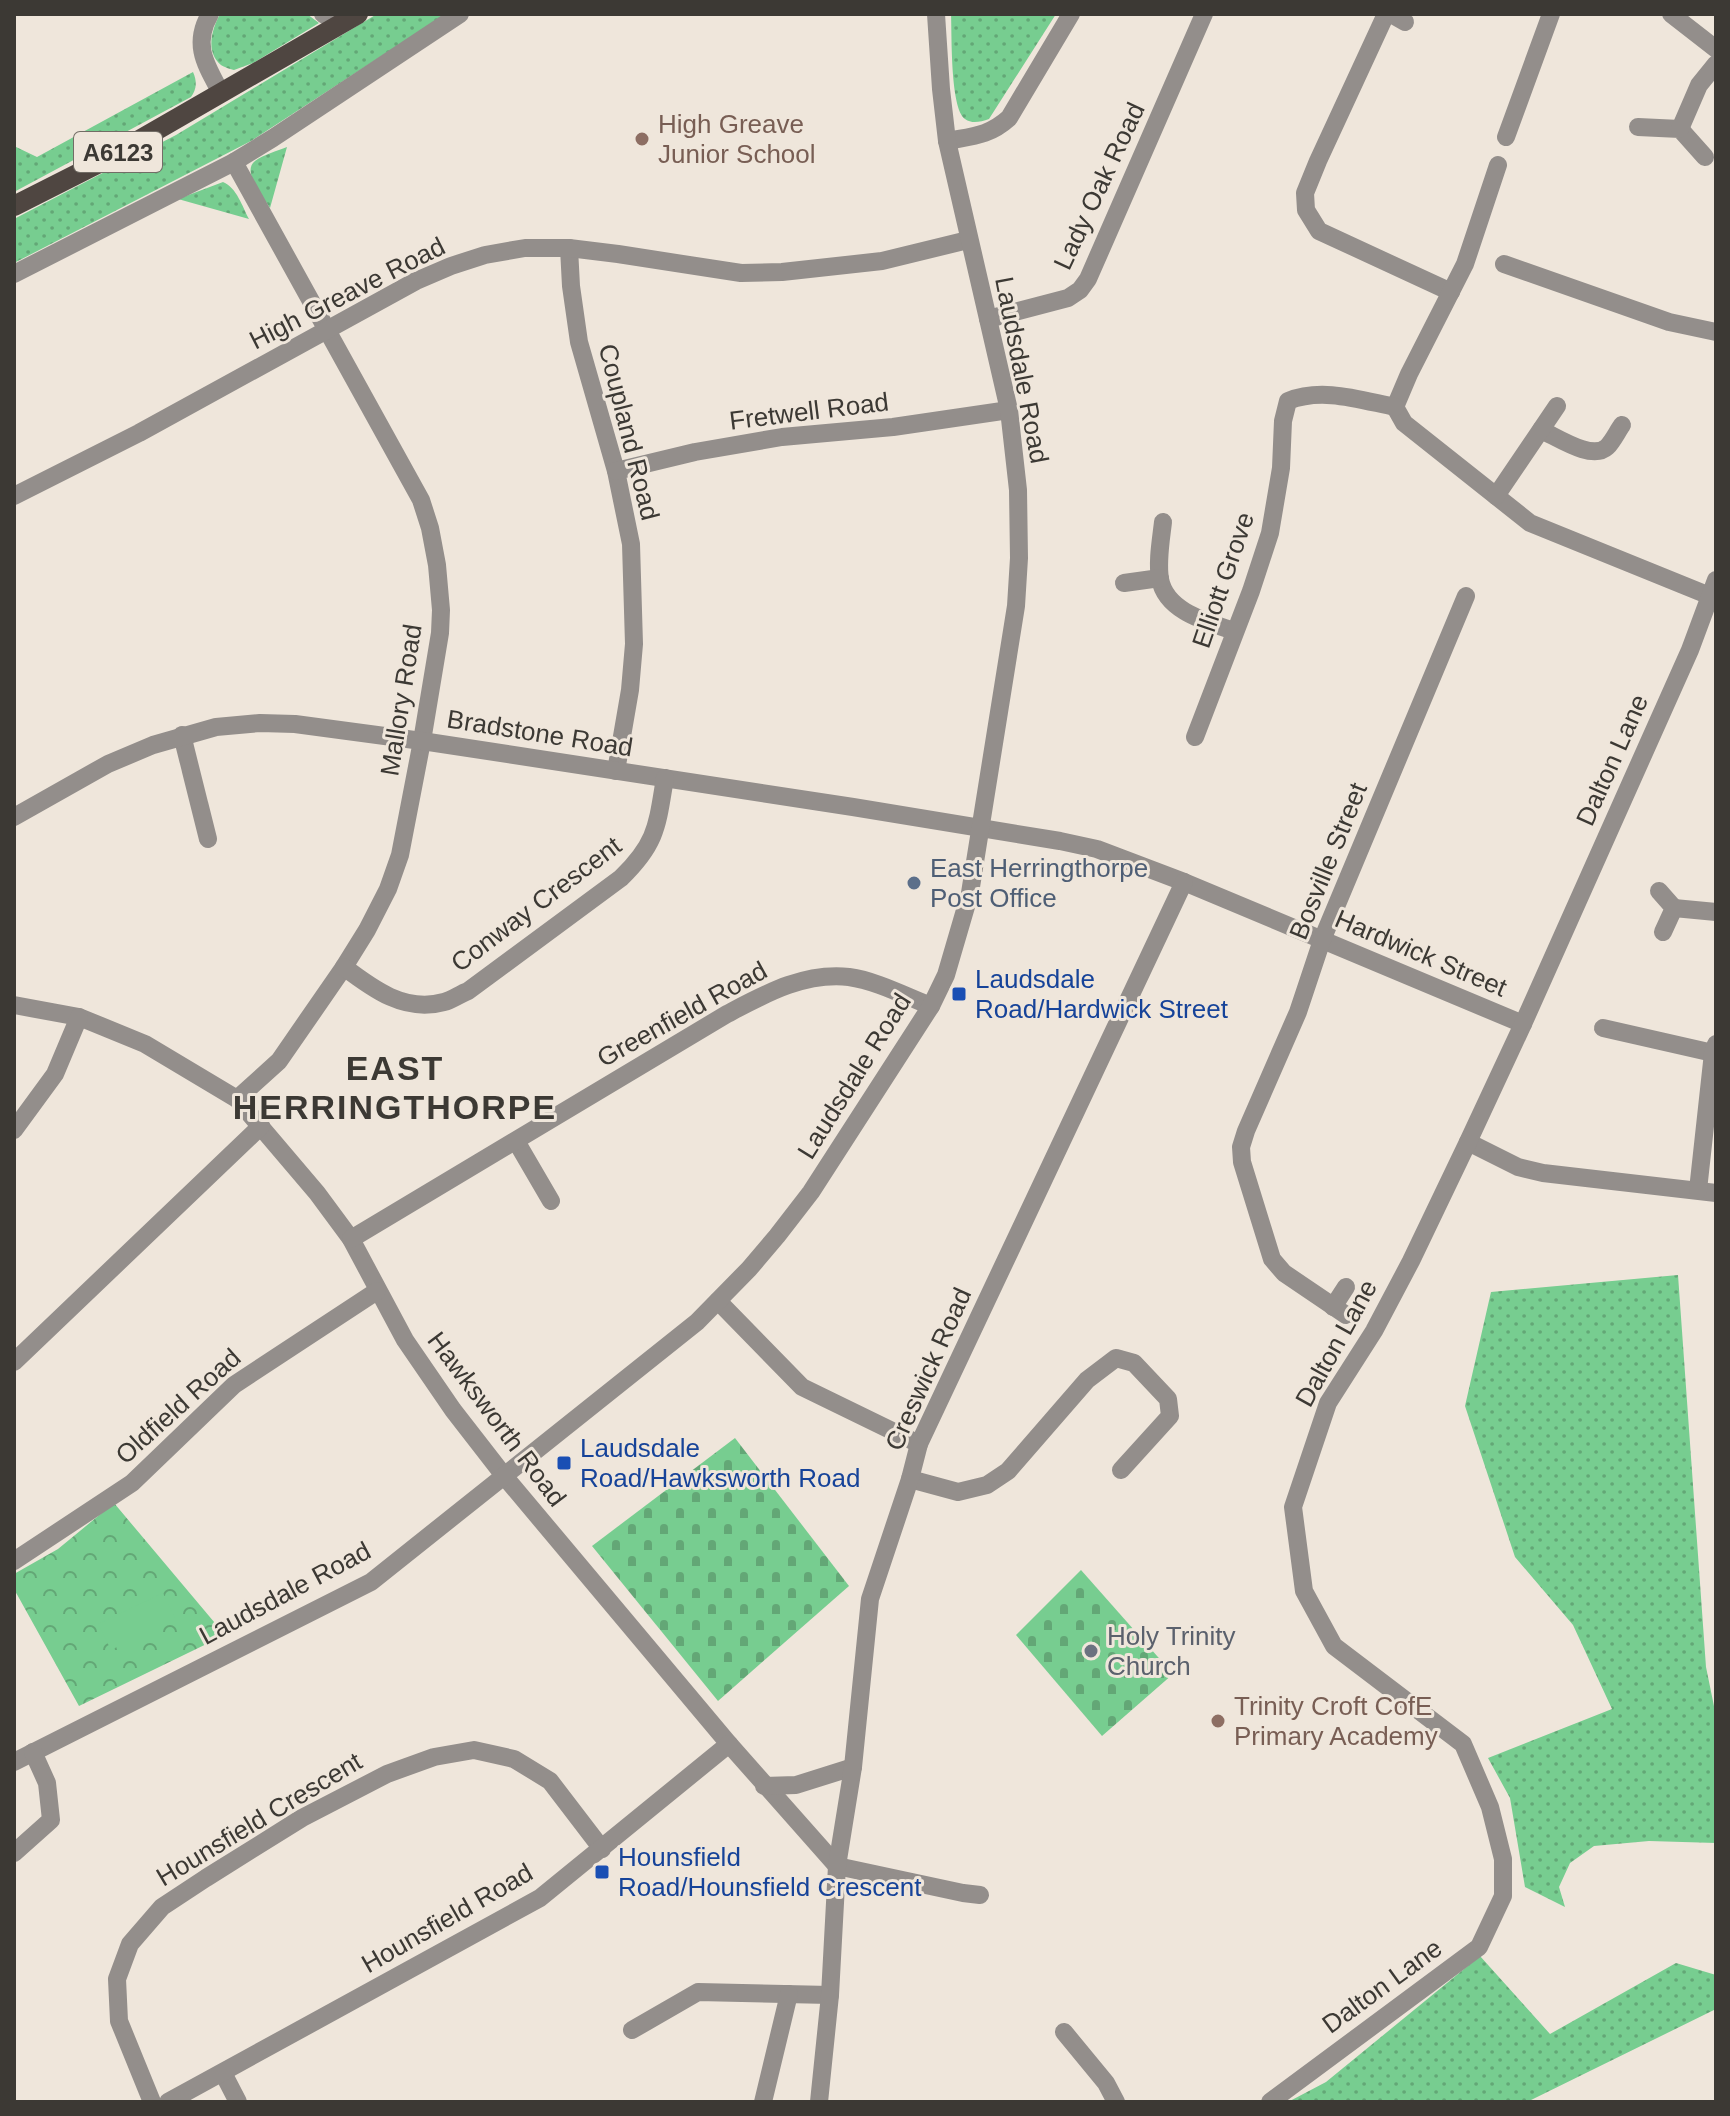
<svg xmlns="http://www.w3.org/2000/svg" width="1730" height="2116" font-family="Arial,sans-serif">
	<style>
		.grass { fill: url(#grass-dots) }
		.forest { fill: url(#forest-crowns) }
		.cemetery { fill: url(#cemetery-stones) }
		.garden { fill: #77cd90 }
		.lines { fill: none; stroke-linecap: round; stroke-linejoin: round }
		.minor { stroke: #938e8b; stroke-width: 18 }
		.major { stroke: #4f4641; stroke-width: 20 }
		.education-dot { fill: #8d6e63; stroke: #efe6db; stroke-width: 3 }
		.service-dot { fill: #5c6f8a; stroke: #efe6db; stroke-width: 3 }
		.transit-dot { fill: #1a4fb4; stroke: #efe6db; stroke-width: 3 }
		.worship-dot { fill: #6b7280; stroke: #efe6db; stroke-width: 3 }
		.labels { text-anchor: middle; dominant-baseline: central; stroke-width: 6; stroke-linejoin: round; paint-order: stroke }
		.shield { fill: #efe6db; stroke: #726d66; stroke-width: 2 }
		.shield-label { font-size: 24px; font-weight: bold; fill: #3c3934 }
		.education-label { font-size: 26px; fill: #785e54; stroke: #efe6db; text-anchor: start }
		.street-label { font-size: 26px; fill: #3c3934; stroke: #efe6db }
		.service-label { font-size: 26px; fill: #4e5e75; stroke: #efe6db; text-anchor: start }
		.transit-label { font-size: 26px; fill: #164399; stroke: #efe6db; text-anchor: start }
		.worship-label { font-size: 26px; fill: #5b616d; stroke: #efe6db; text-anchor: start }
		.district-label { font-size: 34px; font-weight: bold; letter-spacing: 2px; fill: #3c3934; stroke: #efe6db }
	</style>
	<defs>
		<pattern id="grass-dots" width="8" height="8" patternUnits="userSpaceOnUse" patternTransform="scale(2)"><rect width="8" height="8" fill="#77cd90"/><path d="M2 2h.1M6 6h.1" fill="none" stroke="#63a776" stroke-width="1.8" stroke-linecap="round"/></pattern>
		<pattern id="forest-crowns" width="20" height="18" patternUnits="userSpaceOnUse" patternTransform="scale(2)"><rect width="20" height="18" fill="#77cd90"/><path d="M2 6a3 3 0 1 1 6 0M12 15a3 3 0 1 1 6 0" fill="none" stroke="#63a776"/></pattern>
		<pattern id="cemetery-stones" width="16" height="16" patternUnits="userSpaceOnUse" patternTransform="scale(2)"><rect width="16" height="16" fill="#77cd90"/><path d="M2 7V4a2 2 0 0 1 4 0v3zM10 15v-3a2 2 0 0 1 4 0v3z" fill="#63a776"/></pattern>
	</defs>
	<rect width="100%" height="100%" fill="#efe6db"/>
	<g class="grass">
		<path d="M220 14H307L319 23 253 63 234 70C232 70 222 66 221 65 205 52 212 29 220 14Z"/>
		<polygon points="377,14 446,14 251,141 14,263 14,219 176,135"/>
		<path d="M951 14H1056L989 119C980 122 972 124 965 119 950 108 952 34 951 14Z"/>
		<path d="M193 72C197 81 197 89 191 97L14 192V146L37 157Z"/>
		<path d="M287 147 270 208C264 198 241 172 255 161 263 155 277 151 287 147Z"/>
		<path d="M223 182C237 188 242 206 249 219L178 199Z"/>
		<polygon points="1678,1275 1706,1667 1716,1716 1716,1843 1649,1841 1594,1846 1570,1863 1559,1887 1565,1907 1525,1887 1510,1798 1488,1758 1612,1709 1573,1625 1515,1557 1465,1406 1491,1292"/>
		<polygon points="1480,1956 1550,2034 1676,1963 1716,1975 1716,2009 1527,2102 1288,2102 1326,2082"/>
	</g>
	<polygon class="forest" points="114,1503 225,1635 79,1706 14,1589 14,1574 58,1549"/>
	<g class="cemetery">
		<polygon points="735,1438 849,1586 718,1701 592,1546"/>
		<polygon points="1081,1570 1173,1674 1102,1736 1016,1635"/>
	</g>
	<polygon class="garden" points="163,1593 175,1618 111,1650 98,1624"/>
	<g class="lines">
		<g class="minor">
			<path d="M210 14C192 45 206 65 221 93"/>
			<polyline points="323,14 340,24"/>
			<polyline points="1386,14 1318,161 1305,193 1306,210 1319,231 1451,292"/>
			<polyline points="1391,14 1405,22"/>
			<polyline points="1671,14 1716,49"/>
			<polyline points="1638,127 1680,129 1705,157"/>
			<polyline points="1680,129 1699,85 1716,64"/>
			<polyline points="1506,137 1551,14"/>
			<path d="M947 141C973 136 989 136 1009 118L1071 14"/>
			<polyline points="234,162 421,500 430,528 437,565 441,610 440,633 422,741 400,855 388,889 367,930 344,967 279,1061 237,1099"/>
			<polyline points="569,248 571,286 579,342 616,471 631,544 634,644 630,690 616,771"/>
			<polyline points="1504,264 1669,322 1716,332"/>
			<polyline points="14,274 234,162 273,138 460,14"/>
			<polyline points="988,319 1068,298 1080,290 1088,279 1204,14"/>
			<polyline points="1395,407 1404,423 1530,523 1710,596"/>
			<polyline points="1395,407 1409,374 1465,264 1498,165"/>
			<path d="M1541 430C1557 437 1592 461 1607 447 1613 441 1617 432 1622 425"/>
			<polyline points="616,471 695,452 782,437 893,427 1009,410"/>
			<polyline points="14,496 139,433 416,281 451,266 485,255 525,248 569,248 618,254 741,273 782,272 882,261 968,240"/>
			<polyline points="1496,496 1557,406"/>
			<path d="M1163 522C1161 540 1157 561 1160 579 1166 612 1208 622 1234 631"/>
			<polyline points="1124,583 1160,578"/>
			<polyline points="182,735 208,839"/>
			<path d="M1195 737 1251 591 1270 533 1281 468 1283 421 1288 401C1322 387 1360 400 1395 407"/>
			<polyline points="14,817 108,764 153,745 216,727 260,723 295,724 422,741 853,807 1060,841 1097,849 1184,882 1523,1024"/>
			<polyline points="1659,891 1674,908 1663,932"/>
			<polyline points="1674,908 1716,912"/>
			<path d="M344 967C373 989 405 1013 444 1002 452 1000 460 994 468 991L621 878C657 843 657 826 665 778"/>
			<polyline points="14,1005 79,1017 145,1044 237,1099 317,1193 351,1239 405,1340 453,1410 505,1477 729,1744 837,1866 963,1893 980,1895"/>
			<polyline points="1603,1028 1713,1053"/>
			<polyline points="14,1130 55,1074 79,1017"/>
			<polyline points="516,1141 551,1201"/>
			<polyline points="1468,1142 1518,1167 1543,1173 1716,1193"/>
			<polyline points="1698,1190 1713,1053 1716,1044"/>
			<path d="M351 1239 727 1014C765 994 804 972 849 977 877 981 905 996 931 1006"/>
			<polyline points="718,1301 802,1387 919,1444"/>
			<polyline points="1333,1307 1346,1287"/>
			<polyline points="1346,1315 1284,1273 1272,1259 1242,1162 1241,1147 1246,1131 1298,1012 1322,940 1466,596"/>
			<polyline points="14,1362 261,1126"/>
			<polyline points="910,1479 958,1492 987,1485 1008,1471 1087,1380 1116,1358 1134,1363 1168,1399 1170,1416 1121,1470"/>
			<polyline points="14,1561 132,1483 234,1385 377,1291"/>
			<polyline points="14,1762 371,1582 697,1322 749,1269 777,1236 811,1192 931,1006 946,975 970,893 1016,606 1019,558 1018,490 1009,410 947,141 941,89 936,14"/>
			<polyline points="764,1786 796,1785 853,1767"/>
			<polyline points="14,1853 51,1820 47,1783 33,1752"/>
			<polyline points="632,2030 698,1992 830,1995"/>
			<polyline points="1064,2032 1106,2083 1116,2102"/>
			<polyline points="223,2073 238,2102"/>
			<polyline points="152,2102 119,2021 117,1979 130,1944 162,1907 206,1878 302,1818 387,1774 434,1757 474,1750 514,1759 550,1781 602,1849"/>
			<polyline points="168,2102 540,1898 729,1744"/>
			<polyline points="763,2102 789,1994"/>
			<polyline points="819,2102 830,1995 837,1866 853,1767 870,1599 910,1479 919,1444 1184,882"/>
			<polyline points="1270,2102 1479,1947 1503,1896 1503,1859 1490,1807 1463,1744 1334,1646 1304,1591 1293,1507 1328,1403 1374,1331 1411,1261 1468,1142 1523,1024 1690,650 1716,580"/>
		</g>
		<polyline class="major" points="14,206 103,161 358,14"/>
	</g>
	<g class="education-dot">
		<circle cx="642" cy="139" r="8"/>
		<circle cx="1218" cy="1721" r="8"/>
	</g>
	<circle class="service-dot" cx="914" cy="883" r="8"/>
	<g class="transit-dot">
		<rect x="951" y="986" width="16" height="16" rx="4"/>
		<rect x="556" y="1455" width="16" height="16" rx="4"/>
		<rect x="594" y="1864" width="16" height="16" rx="4"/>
	</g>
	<circle class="worship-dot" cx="1091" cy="1651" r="8"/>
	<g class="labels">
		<rect class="shield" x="74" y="132" width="88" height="40" rx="6"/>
		<g class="shield-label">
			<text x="118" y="152">A6123</text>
		</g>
		<g class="education-label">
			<text x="658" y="124">High Greave<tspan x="658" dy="30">Junior School</tspan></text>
			<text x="1234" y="1706">Trinity Croft CofE<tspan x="1234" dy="30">Primary Academy</tspan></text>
		</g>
		<g class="street-label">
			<text transform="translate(1099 186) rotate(-65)">Lady Oak Road</text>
			<text transform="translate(347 293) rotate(-27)">High Greave Road</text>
			<text transform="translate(1022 370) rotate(79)">Laudsdale Road</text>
			<text transform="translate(809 411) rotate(-7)">Fretwell Road</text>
			<text transform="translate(629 432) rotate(76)">Coupland Road</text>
			<text transform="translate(1223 580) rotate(-71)">Elliott Grove</text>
			<text transform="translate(401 700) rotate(-81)">Mallory Road</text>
			<text transform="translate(540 733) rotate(9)">Bradstone Road</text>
			<text transform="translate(1612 760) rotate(-66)">Dalton Lane</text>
			<text transform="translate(1328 861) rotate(-68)">Bosville Street</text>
			<text transform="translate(536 904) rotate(-37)">Conway Crescent</text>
			<text transform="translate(1421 953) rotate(23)">Hardwick Street</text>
			<text transform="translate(682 1014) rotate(-29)">Greenfield Road</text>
			<text transform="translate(854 1076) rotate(-58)">Laudsdale Road</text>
			<text transform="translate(1336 1343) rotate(-61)">Dalton Lane</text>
			<text transform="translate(928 1369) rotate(-66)">Creswick Road</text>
			<text transform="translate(178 1406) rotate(-42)">Oldfield Road</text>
			<text transform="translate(497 1419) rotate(53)">Hawksworth Road</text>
			<text transform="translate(285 1593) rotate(-28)">Laudsdale Road</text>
			<text transform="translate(259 1819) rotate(-31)">Hounsfield Crescent</text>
			<text transform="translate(447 1918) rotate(-30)">Hounsfield Road</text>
			<text transform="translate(1382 1986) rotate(-36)">Dalton Lane</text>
		</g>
		<g class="service-label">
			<text x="930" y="868">East Herringthorpe<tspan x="930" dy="30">Post Office</tspan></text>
		</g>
		<g class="transit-label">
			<text x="975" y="979">Laudsdale<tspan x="975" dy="30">Road/Hardwick Street</tspan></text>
			<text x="580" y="1448">Laudsdale<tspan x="580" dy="30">Road/Hawksworth Road</tspan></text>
			<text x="618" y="1857">Hounsfield<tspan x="618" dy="30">Road/Hounsfield Crescent</tspan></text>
		</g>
		<g class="worship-label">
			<text x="1107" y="1636">Holy Trinity<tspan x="1107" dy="30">Church</tspan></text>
		</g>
		<g class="district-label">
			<text x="395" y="1068">EAST<tspan x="395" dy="39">HERRINGTHORPE</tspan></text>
		</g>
	</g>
	<rect width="1730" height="2116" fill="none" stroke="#3c3934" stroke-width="32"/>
</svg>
